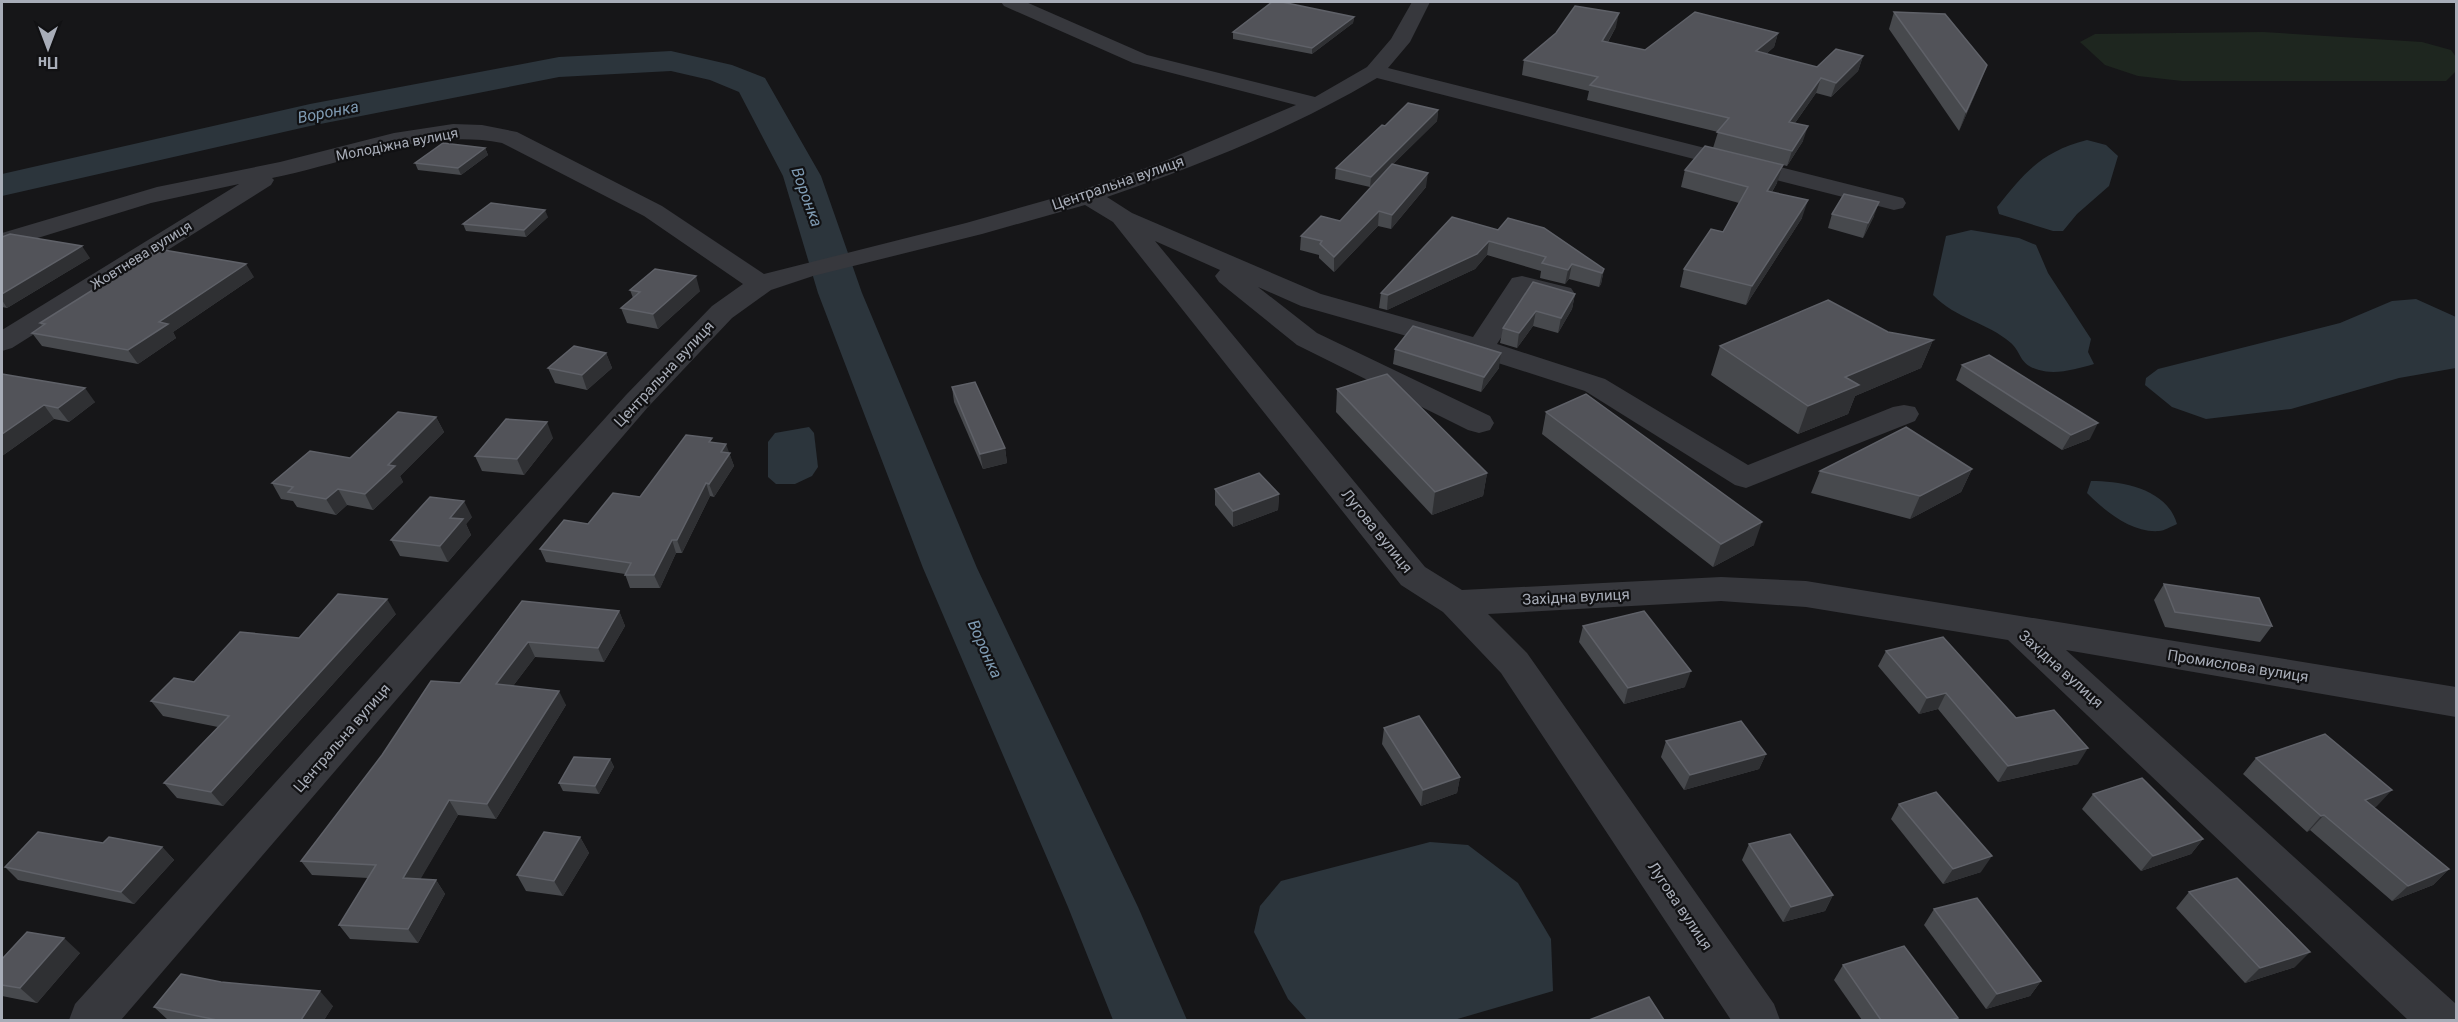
<svg xmlns="http://www.w3.org/2000/svg" width="2458" height="1022" font-family="Roboto,sans-serif">
	<style>
		.green { fill: #1e261f }
		.water { fill: #2c353c }
		.lines { fill: none; stroke-linecap: round; stroke-linejoin: round }
		.river { fill: #2c353c; fill-rule: evenodd }
		.minor { fill: #37383d; fill-rule: evenodd }
		.wall { fill: #47494d }
		.shaded-wall { fill: #2f3033 }
		.building { fill: #525359; stroke: #5f6168; stroke-width: 1.5 }
		.labels { text-anchor: middle; dominant-baseline: central; stroke-width: 4.5; stroke-linejoin: round; paint-order: stroke }
		.far-street-label { font-size: 14px; fill: #a8adb8; stroke: #111113 }
		.street-label { font-size: 15px; fill: #a8adb8; stroke: #111113 }
		.water-label { font-size: 16px; font-style: italic; fill: #7f9bb3; stroke: #111113 }
	</style>
	<rect width="100%" height="100%" fill="#161618"/>
	<polygon class="green" points="2263,32 2422,42 2451,50 2456,57 2456,71 2446,81 2182,81 2138,76 2105,65 2080,42 2095,34"/>
	<g class="water">
		<path d="M2087 140 2106 145 2118 156 2109 186 2077 214 2063 231H2053L1999 214 1997 207C2025 172 2041 152 2087 140Z"/>
		<path d="M1971 230 2019 238 2036 245 2048 273 2091 339 2088 352 2094 364C2077 369 2056 375 2039 370 2019 365 2022 353 2011 343 1987 322 1956 319 1933 295L1946 236Z"/>
		<polygon points="2416,299 2456,317 2456,368 2399,378 2291,409 2206,419 2172,407 2145,385 2146,378 2158,369 2340,323 2392,301"/>
		<polygon points="809,427 814,433 818,467 812,476 795,484 776,484 768,477 768,442 775,433"/>
		<path d="M2091 481C2123 481 2167 489 2177 524 2172 526 2164 531 2159 531 2131 533 2105 511 2087 493Z"/>
		<polygon points="1430,842 1468,845 1518,883 1551,939 1553,991 1454,1020 1307,1020 1288,999 1254,932 1260,906 1281,881"/>
	</g>
	<g class="lines">
		<polygon class="river" points="671,51 732,65 765,78 821,176 862,293 977,568 1138,907 1187,1020 1113,1020 1068,907 923,568 818,293 783,176 739,92 710,80 671,71 559,77 310,126 2,196 2,174 310,104 559,57"/>
		<path class="minor" d="M1001 2H1026L1147 55 1315 97 1367 67 1391 39 1412 2H1430L1410 42 1388 68 1903 198 1906 203 1903 208 1894 210 1377 78C1293 128 1200 165 1107 197L1132 213 1321 294 1473 337 1512 278 1522 276 1571 288 1575 294 1571 300 1561 302 1529 294 1497 344 1605 379 1748 465 1893 407 1904 405 1915 407 1919 414 1915 421 1746 488 1735 485 1585 391 1470 354 1301 306 1258 287 1317 333 1490 416 1494 423 1490 430 1479 433 1468 430 1297 345 1219 282 1215 276 1220 270 1155 241 1425 567 1462 590 1721 577 1806 581 2456 687V717L2066 650 2456 1004V1020H2408L2008 640 1806 607 1721 601 1488 614 1527 653 1774 1004 1780 1020H1731L1501 673 1443 612 1401 585 1113 222 1085 205 982 234 813 276 771 290 732 318 648 407 121 1020H69L75 1004 626 395 712 306 743 284 644 216 502 143C423 128 349 163 272 178L274 180 271 185 12 348 2 351V330L239 184 151 203 2 249V233L157 187 280 162 394 133 453 124 482 125 517 132 662 206 764 274 966 223 1079 191 1160 163 1296 105 1133 63 1004 6Z"/>
	</g>
	<g class="wall">
		<polygon points="1894,12 1980,83 1959,131 1889,29"/>
		<polygon points="1354,17 1353,23 1312,54 1233,39 1233,32"/>
		<polygon points="1616,27 1608,42 1645,50 1778,33 1774,47 1766,54 1817,67 1863,56 1858,71 1831,97 1816,93 1795,123 1803,141 1787,166 1713,148 1718,132 1587,100 1589,91 1522,75 1524,60"/>
		<polygon points="1438,110 1437,121 1393,164 1426,187 1391,229 1378,226 1334,272 1319,258 1319,255 1300,250 1301,236 1340,221 1381,176 1370,187 1335,179 1336,168 1385,126"/>
		<polygon points="485,148 488,155 461,175 418,170 415,163"/>
		<polygon points="1685,170 1777,183 1772,192 1802,218 1746,305 1680,287 1684,269 1723,232 1739,203 1681,187"/>
		<polygon points="1832,214 1874,216 1863,238 1828,228"/>
		<polygon points="548,217 526,237 466,231 463,224"/>
		<polygon points="1452,217 1604,269 1601,284 1599,287 1569,279 1565,284 1540,278 1541,271 1487,255 1475,269 1387,310 1379,308 1381,293"/>
		<polygon points="2,237 90,258 7,308 2,307"/>
		<polygon points="254,277 173,332 176,338 138,364 42,346 32,333 42,326 40,323"/>
		<polygon points="1533,282 1575,294 1572,309 1558,333 1533,326 1517,348 1500,343 1503,328"/>
		<polygon points="630,290 700,291 658,329 627,323 621,308 633,298"/>
		<polygon points="1888,332 1933,340 1921,368 1855,396 1848,414 1798,434 1711,375 1720,346"/>
		<polygon points="1395,349 1499,368 1481,392 1393,364"/>
		<polygon points="606,353 612,368 587,390 555,383 548,368"/>
		<polygon points="1962,365 2090,439 2062,450 1956,380"/>
		<polygon points="2,374 95,402 69,422 54,419 2,456"/>
		<polygon points="952,387 1005,448 1007,463 983,469 954,402"/>
		<polygon points="1337,389 1487,473 1483,496 1432,515 1336,412"/>
		<polygon points="1546,412 1754,545 1713,567 1542,434"/>
		<polygon points="436,417 444,432 400,476 403,482 373,510 347,505 336,515 297,507 293,501 281,499 272,483 350,458"/>
		<polygon points="553,438 524,475 482,471 475,456"/>
		<polygon points="713,442 729,453 734,466 714,497 710,496 682,553 676,553 660,588 630,588 625,574 546,562 540,549 640,497"/>
		<polygon points="1972,469 1961,492 1910,519 1811,493 1820,471"/>
		<polygon points="1215,489 1279,494 1278,510 1233,527 1215,505"/>
		<polygon points="472,517 466,524 471,535 448,562 400,556 391,540"/>
		<polygon points="2164,584 2272,626 2260,642 2165,627 2154,600"/>
		<polygon points="522,601 619,611 625,626 604,662 535,657 513,686 566,705 496,819 458,815 420,879 436,880 445,894 418,943 350,939 339,925 368,878 312,875 301,861 460,683"/>
		<polygon points="396,614 223,806 177,798 164,783 218,727 163,716 151,701 194,682 299,638"/>
		<polygon points="1583,626 1685,687 1624,704 1579,642"/>
		<polygon points="1886,651 2016,718 2078,764 1998,782 1938,709 1919,714 1878,666"/>
		<polygon points="1384,728 1460,777 1457,793 1421,806 1382,744"/>
		<polygon points="1666,741 1766,754 1759,769 1684,790 1661,757"/>
		<polygon points="2256,758 2377,806 2374,807 2449,869 2433,885 2392,901 2310,830 2307,832 2243,774"/>
		<polygon points="610,759 614,767 599,794 563,791 559,783"/>
		<polygon points="2093,794 2203,839 2191,854 2141,871 2082,809"/>
		<polygon points="1899,804 1981,872 1943,884 1891,819"/>
		<polygon points="580,837 589,853 563,896 526,891 517,875"/>
		<polygon points="103,843 162,847 174,860 134,904 18,880 5,867"/>
		<polygon points="1749,844 1833,895 1825,911 1783,922 1742,860"/>
		<polygon points="2189,892 2295,967 2245,983 2176,908"/>
		<polygon points="1934,909 2041,981 2030,996 1986,1009 1924,925"/>
		<polygon points="80,953 37,1003 2,996 2,959"/>
		<polygon points="1843,965 1956,1020 1862,1020 1834,980"/>
		<polygon points="333,1006 324,1020 168,1020 154,1007"/>
	</g>
	<g class="shaded-wall">
		<polygon points="1619,13 1616,27 1600,55 1602,41"/>
		<polygon points="1354,17 1353,23 1312,54 1312,48"/>
		<polygon points="1778,33 1774,47 1752,66 1756,51"/>
		<polygon points="1863,56 1858,71 1831,97 1836,83"/>
		<polygon points="1987,65 1980,83 1959,131 1966,112"/>
		<polygon points="1821,78 1816,93 1785,137 1789,122"/>
		<polygon points="1438,110 1437,121 1370,187 1371,177"/>
		<polygon points="1808,126 1803,141 1787,166 1792,151"/>
		<polygon points="485,148 488,155 461,175 458,168"/>
		<polygon points="1783,165 1777,183 1762,208 1767,191"/>
		<polygon points="1428,173 1426,187 1391,229 1392,215"/>
		<polygon points="1808,200 1802,218 1746,305 1752,286"/>
		<polygon points="1879,202 1874,216 1863,238 1868,223"/>
		<polygon points="545,210 548,217 526,237 524,230"/>
		<polygon points="1379,211 1378,226 1334,272 1334,257"/>
		<polygon points="1489,241 1487,255 1475,269 1387,310 1388,295"/>
		<polygon points="82,246 90,258 7,308 2,300 2,294"/>
		<polygon points="246,264 254,277 173,332 176,338 138,364 128,350 159,322"/>
		<polygon points="1572,264 1569,279 1565,284 1568,270"/>
		<polygon points="1604,269 1601,284 1599,287 1602,273"/>
		<polygon points="696,276 700,291 658,329 653,314"/>
		<polygon points="1575,294 1572,309 1558,333 1561,318"/>
		<polygon points="1536,311 1533,326 1517,348 1519,333"/>
		<polygon points="1933,340 1921,368 1855,396 1848,414 1798,434 1808,406 1845,377"/>
		<polygon points="606,353 612,368 587,390 582,375"/>
		<polygon points="1501,353 1499,368 1481,392 1484,377"/>
		<polygon points="85,388 95,402 69,422 58,408"/>
		<polygon points="44,405 54,419 2,456 2,434"/>
		<polygon points="436,417 444,432 400,476 403,482 373,510 365,494 388,465"/>
		<polygon points="547,422 553,438 524,475 517,459"/>
		<polygon points="2098,423 2090,439 2062,450 2071,435"/>
		<polygon points="726,444 734,466 714,497 709,484 721,452"/>
		<polygon points="1005,448 1007,463 983,469 980,454"/>
		<polygon points="1972,469 1961,492 1910,519 1920,496"/>
		<polygon points="1487,473 1483,496 1432,515 1435,492"/>
		<polygon points="706,483 710,496 682,553 677,540"/>
		<polygon points="338,489 347,505 336,515 326,499"/>
		<polygon points="1279,494 1278,510 1233,527 1233,511"/>
		<polygon points="464,501 472,517 466,524 471,535 448,562 440,546 450,518"/>
		<polygon points="1762,522 1754,545 1713,567 1721,544"/>
		<polygon points="672,540 676,553 660,588 654,575"/>
		<polygon points="387,599 396,614 223,806 211,792"/>
		<polygon points="619,611 625,626 604,662 598,648"/>
		<polygon points="528,642 535,657 504,698 496,684"/>
		<polygon points="1691,671 1685,687 1624,704 1628,688"/>
		<polygon points="559,691 566,705 496,819 487,804"/>
		<polygon points="1946,693 1938,709 1919,714 1927,698"/>
		<polygon points="2088,748 2078,764 1998,782 2008,766"/>
		<polygon points="1766,754 1759,769 1684,790 1690,775"/>
		<polygon points="610,759 614,767 599,794 595,786"/>
		<polygon points="1460,777 1457,793 1421,806 1423,790"/>
		<polygon points="2392,790 2377,806 2351,816 2365,800"/>
		<polygon points="449,800 458,815 413,892 403,878"/>
		<polygon points="2324,815 2310,830 2307,832 2321,816"/>
		<polygon points="580,837 589,853 563,896 554,881"/>
		<polygon points="2203,839 2191,854 2141,871 2153,856"/>
		<polygon points="162,847 174,860 134,904 121,892"/>
		<polygon points="1992,856 1981,872 1943,884 1953,869"/>
		<polygon points="2449,869 2433,885 2392,901 2408,886"/>
		<polygon points="436,880 445,894 418,943 408,929"/>
		<polygon points="1833,895 1825,911 1783,922 1791,907"/>
		<polygon points="64,938 80,953 37,1003 20,988"/>
		<polygon points="2310,952 2295,967 2245,983 2260,968"/>
		<polygon points="2041,981 2030,996 1986,1009 1997,994"/>
		<polygon points="320,991 333,1006 324,1020 301,1020"/>
	</g>
	<g class="building">
		<polygon points="1272,2 1282,2 1354,17 1312,48 1233,32"/>
		<polygon points="1575,6 1619,13 1602,41 1645,50 1695,12 1778,33 1756,51 1817,67 1836,49 1863,56 1836,83 1821,78 1789,122 1808,126 1792,151 1717,132 1729,118 1590,85 1598,77 1524,60 1556,33"/>
		<polygon points="1894,12 1945,14 1987,65 1966,112"/>
		<polygon points="1408,103 1438,110 1371,177 1336,168 1382,125 1385,126"/>
		<polygon points="443,143 485,148 458,168 415,163"/>
		<polygon points="1705,146 1783,165 1767,191 1808,200 1752,286 1684,269 1711,229 1723,232 1748,187 1685,170"/>
		<polygon points="1392,164 1428,173 1392,215 1379,211 1334,257 1320,244 1322,241 1301,236 1321,216 1340,221"/>
		<polygon points="1844,194 1879,202 1868,223 1832,214"/>
		<polygon points="491,203 545,210 524,230 463,224"/>
		<polygon points="1452,217 1498,230 1508,218 1544,228 1604,269 1602,273 1572,264 1568,270 1542,263 1546,257 1489,241 1477,254 1388,295 1381,293"/>
		<polygon points="10,234 82,246 2,294 2,237"/>
		<polygon points="158,249 246,264 159,322 168,324 128,350 32,333 45,324 40,323"/>
		<polygon points="655,269 696,276 653,314 621,308 640,292 630,290"/>
		<polygon points="1533,282 1575,294 1561,318 1536,311 1519,333 1503,328"/>
		<polygon points="1828,300 1888,332 1933,340 1845,377 1859,385 1808,406 1720,346"/>
		<polygon points="1413,326 1501,353 1484,377 1395,349"/>
		<polygon points="574,346 606,353 582,375 548,368"/>
		<polygon points="1989,355 2098,423 2071,435 1962,365"/>
		<polygon points="2,374 85,388 58,408 44,405 2,434"/>
		<polygon points="1387,374 1487,473 1435,492 1337,389"/>
		<polygon points="975,382 1005,448 980,454 952,387"/>
		<polygon points="1586,394 1762,522 1721,544 1546,412"/>
		<polygon points="398,412 436,417 388,465 395,466 365,494 338,489 326,499 288,492 293,487 272,483 310,451 350,458"/>
		<polygon points="506,419 547,422 517,459 475,456"/>
		<polygon points="1906,427 1972,469 1920,496 1820,471"/>
		<polygon points="686,435 712,438 709,442 726,444 721,452 730,453 709,484 706,483 677,540 672,540 654,575 625,575 631,563 540,549 564,520 588,524 613,493 640,497"/>
		<polygon points="1259,473 1279,494 1233,511 1215,489"/>
		<polygon points="430,497 464,501 450,518 463,519 440,546 391,540"/>
		<polygon points="2164,584 2259,598 2272,626 2175,612"/>
		<polygon points="338,594 387,599 211,792 164,783 229,716 151,701 174,678 194,682 240,632 299,638"/>
		<polygon points="522,601 619,611 598,648 528,642 496,684 559,691 487,804 449,800 403,878 436,880 408,929 339,925 376,865 301,861 382,755 431,681 460,683"/>
		<polygon points="1644,611 1691,671 1628,688 1583,626"/>
		<polygon points="1943,637 2016,718 2054,710 2088,748 2008,766 1946,693 1927,698 1886,651"/>
		<polygon points="1419,716 1460,777 1423,790 1384,728"/>
		<polygon points="1741,721 1766,754 1690,775 1666,741"/>
		<polygon points="2325,734 2392,790 2365,800 2449,869 2408,886 2324,815 2321,816 2256,758"/>
		<polygon points="574,757 610,759 595,786 559,783"/>
		<polygon points="2142,778 2203,839 2153,856 2093,794"/>
		<polygon points="1936,792 1992,856 1953,869 1899,804"/>
		<polygon points="38,832 103,843 109,837 162,847 121,892 5,867"/>
		<polygon points="544,832 580,837 554,881 517,875"/>
		<polygon points="1790,834 1833,895 1791,907 1749,844"/>
		<polygon points="2237,878 2310,952 2260,968 2189,892"/>
		<polygon points="1977,898 2041,981 1997,994 1934,909"/>
		<polygon points="27,932 64,938 20,988 2,985 2,959"/>
		<polygon points="1904,946 1958,1018 1949,1020 1881,1020 1843,965"/>
		<polygon points="181,974 221,982 320,991 301,1020 217,1020 154,1007"/>
		<polygon points="1649,997 1664,1020 1589,1020"/>
	</g>
	<g class="labels">
		<g class="far-street-label">
			<text transform="translate(397 144) rotate(-11)">Молодіжна вулиця</text>
			<text transform="translate(141 255) rotate(-32)">Жовтнева вулиця</text>
		</g>
		<g class="street-label">
			<text transform="translate(1118 183) rotate(-19)">Центральна вулиця</text>
			<text transform="translate(664 374) rotate(-47)">Центральна вулиця</text>
			<text transform="translate(1377 531) rotate(51)">Лугова вулиця</text>
			<text transform="translate(1576 597) rotate(-3)">Західна вулиця</text>
			<text transform="translate(2238 666) rotate(9)">Промислова вулиця</text>
			<text transform="translate(2061 669) rotate(42)">Західна вулиця</text>
			<text transform="translate(342 738) rotate(-49)">Центральна вулиця</text>
			<text transform="translate(1680 906) rotate(56)">Лугова вулиця</text>
		</g>
		<g class="water-label">
			<text transform="translate(328 112) rotate(-11)">Воронка</text>
			<text transform="translate(807 197) rotate(70)">Воронка</text>
			<text transform="translate(985 649) rotate(66)">Воронка</text>
		</g>
	</g>
	<rect width="2458" height="1022" fill="none" stroke="#a8adb8" stroke-width="6"/>
	<g transform="translate(48 48) rotate(180)" stroke="#111113" stroke-width="4.5" paint-order="stroke">
	<path d="M0-4.5L10 22L0 15L-10 22Z" fill="#a8adb8"/>
	<text y="-9" font-size="16" font-weight="bold" text-anchor="middle" fill="#a8adb8">Пн</text>
	</g>
</svg>
